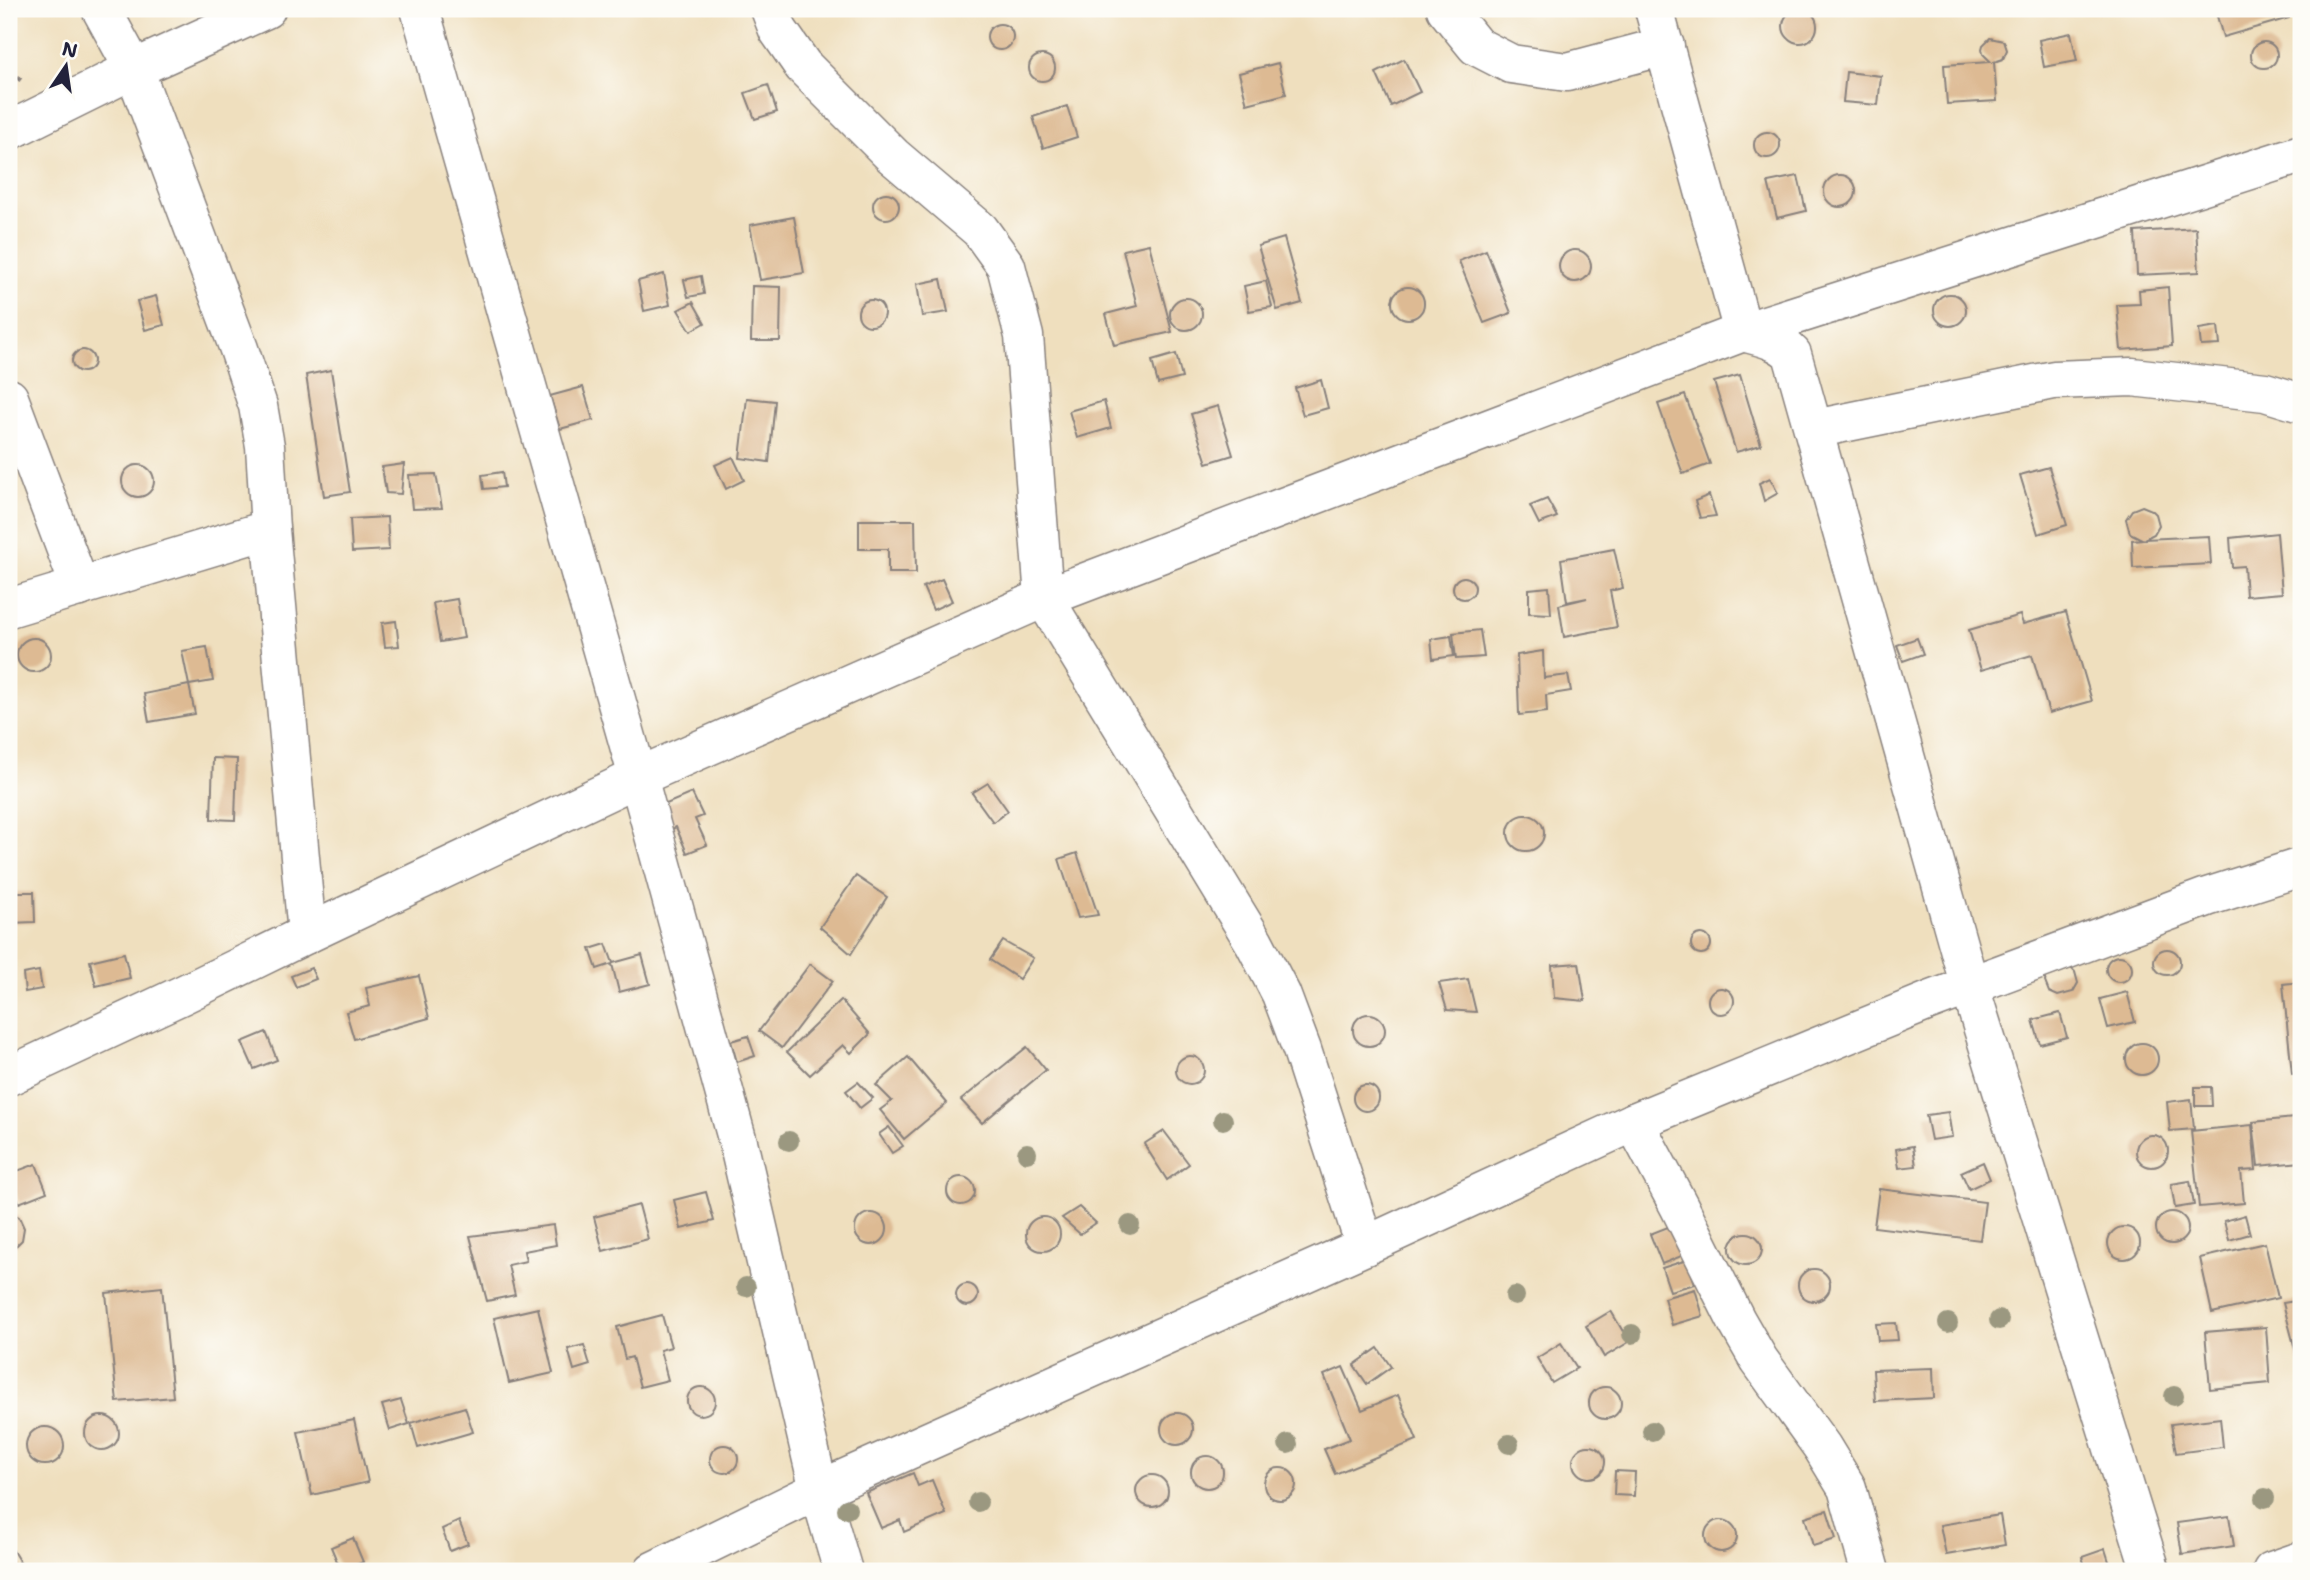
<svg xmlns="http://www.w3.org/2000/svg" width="2310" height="1580" font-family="'Shantell Sans',sans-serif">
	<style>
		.building { fill: #ddba93 }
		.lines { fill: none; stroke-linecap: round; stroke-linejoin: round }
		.street-casing { stroke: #88807c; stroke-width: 41 }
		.path { stroke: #88807c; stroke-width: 4.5; stroke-dasharray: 5 5; stroke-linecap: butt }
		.street { stroke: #fff; stroke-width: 38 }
		.tree { fill: #9b9880 }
	</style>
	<rect width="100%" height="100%" fill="#fdfcf7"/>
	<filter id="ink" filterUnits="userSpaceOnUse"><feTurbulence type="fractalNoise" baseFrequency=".0143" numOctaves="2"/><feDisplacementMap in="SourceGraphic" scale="14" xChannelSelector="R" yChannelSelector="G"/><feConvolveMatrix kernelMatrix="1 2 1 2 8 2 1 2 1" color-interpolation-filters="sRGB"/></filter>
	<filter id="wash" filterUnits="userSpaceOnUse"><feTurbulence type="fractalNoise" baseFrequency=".00686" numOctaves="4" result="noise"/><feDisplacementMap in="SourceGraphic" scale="28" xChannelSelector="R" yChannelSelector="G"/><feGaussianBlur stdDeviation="1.57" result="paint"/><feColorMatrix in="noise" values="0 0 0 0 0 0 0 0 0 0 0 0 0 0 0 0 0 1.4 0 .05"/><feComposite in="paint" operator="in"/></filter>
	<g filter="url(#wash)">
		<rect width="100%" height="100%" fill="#efdfbe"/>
		<g id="blocks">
			<g class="building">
				<polygon points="2215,9 2287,9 2289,18 2223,37"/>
				<circle cx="1800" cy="26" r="17"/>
				<circle cx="1000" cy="37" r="13"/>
				<polygon points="2071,33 2077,61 2044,67 2039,40"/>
				<polygon points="1990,38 2004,41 2007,50 2003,59 1994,62 1997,101 1947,104 1944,65 1991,62 1983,54 1982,49 1983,45"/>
				<circle cx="2264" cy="55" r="13"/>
				<circle cx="1042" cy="68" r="13"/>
				<polygon points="1404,59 1420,92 1391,106 1376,73"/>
				<polygon points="1278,63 1286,94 1247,104 1239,73"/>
				<polygon points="1846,72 1881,76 1878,105 1843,102"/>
				<polygon points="768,85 777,112 755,119 745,93"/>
				<polygon points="1067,106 1077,137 1043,148 1033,117"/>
				<circle cx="1767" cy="145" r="13"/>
				<circle cx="1840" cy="191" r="16"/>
				<polygon points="1798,176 1806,211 1777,218 1768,182"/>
				<circle cx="886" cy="206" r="13"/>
				<polygon points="794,217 804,273 760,280 750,225"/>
				<polygon points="2196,228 2199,272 2137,275 2135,232"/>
				<polygon points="1284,238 1302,303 1277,310 1258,246"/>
				<polygon points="1149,244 1172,332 1114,345 1106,314 1137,306 1123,250"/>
				<circle cx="1575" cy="266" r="16"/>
				<polygon points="1486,250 1511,313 1484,323 1459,261"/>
				<polygon points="664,274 670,305 644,311 638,281"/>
				<polygon points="701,276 704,294 688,297 684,280"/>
				<polygon points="941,279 948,312 922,316 917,284"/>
				<polygon points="1266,281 1272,307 1249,311 1244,286"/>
				<polygon points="752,286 781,287 780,341 751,341"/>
				<circle cx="1408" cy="303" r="16"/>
				<polygon points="2168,287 2172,346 2121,350 2117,305 2140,304 2139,290"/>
				<circle cx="1950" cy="310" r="16"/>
				<polygon points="156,296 164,325 145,330 137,301"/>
				<circle cx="1186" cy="314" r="16"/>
				<circle cx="871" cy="313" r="13"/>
				<polygon points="693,302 705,323 691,331 678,310"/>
				<polygon points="2218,326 2220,345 2201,346 2199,329"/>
				<circle cx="83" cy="361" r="11"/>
				<polygon points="1176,354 1182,378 1158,384 1152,361"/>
				<polygon points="331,370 350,492 324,496 306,375"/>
				<polygon points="1740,375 1761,445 1736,452 1714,382"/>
				<polygon points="1321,380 1328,408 1303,415 1295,388"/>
				<polygon points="583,387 593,420 560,429 550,396"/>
				<polygon points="1685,395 1710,464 1683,474 1658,404"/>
				<polygon points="747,398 775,401 769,462 740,458"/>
				<polygon points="1104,401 1111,428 1077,438 1069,411"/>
				<polygon points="1218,406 1233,455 1207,463 1191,414"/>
				<polygon points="733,457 744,480 726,489 715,465"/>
				<polygon points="404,464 401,494 386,493 382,467"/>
				<circle cx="138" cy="481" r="16"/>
				<polygon points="2049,467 2067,525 2038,534 2020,475"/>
				<polygon points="502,472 504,487 484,489 482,475"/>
				<polygon points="436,474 442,508 412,509 409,475"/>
				<polygon points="1770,478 1778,493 1764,501 1759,483"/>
				<polygon points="1709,495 1716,516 1700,518 1695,501"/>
				<polygon points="1547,499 1557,517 1539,524 1530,506"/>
				<polygon points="2142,506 2152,510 2156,514 2159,525 2154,534 2144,539 2209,536 2211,564 2133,568 2132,540 2142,539 2130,533 2126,519 2132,510"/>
				<polygon points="387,517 389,550 352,552 350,519"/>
				<polygon points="859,520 915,520 916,573 888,573 888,549 859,549"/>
				<polygon points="2277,533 2282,593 2246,596 2244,566 2232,567 2230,538"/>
				<polygon points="1614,549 1623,588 1610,591 1617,627 1564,637 1559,605 1587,598 1567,602 1561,559"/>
				<circle cx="1464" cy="588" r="11"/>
				<polygon points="942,579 952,601 933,610 923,587"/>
				<polygon points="1549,587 1551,614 1529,613 1529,589"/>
				<polygon points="457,599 464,638 440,642 433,603"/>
				<polygon points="2066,612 2092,701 2049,713 2032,655 1981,670 1969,630 2020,615 2023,624"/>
				<polygon points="396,621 399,646 385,647 382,623"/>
				<polygon points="1480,630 1484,657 1456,659 1453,633"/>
				<polygon points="1451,636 1454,656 1433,659 1431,639"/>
				<circle cx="34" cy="655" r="17"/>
				<polygon points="1917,638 1923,654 1903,661 1897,645"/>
				<polygon points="207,647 213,681 189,685 182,651"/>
				<polygon points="1543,651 1544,678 1568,675 1571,691 1546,695 1547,712 1519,715 1517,655"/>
				<polygon points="189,685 195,714 149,722 144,694"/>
				<polygon points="213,758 237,759 235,820 211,819"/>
				<polygon points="988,783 1008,811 993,822 972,793"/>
				<polygon points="692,793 703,816 695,819 707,845 687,853 676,827 669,831 659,807"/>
				<circle cx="1526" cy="833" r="18"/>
				<polygon points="1077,853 1098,915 1078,918 1059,859"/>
				<polygon points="856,876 887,897 851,954 820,927"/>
				<polygon points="9,892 34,892 35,922 9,923"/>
				<circle cx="1701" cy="944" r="10"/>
				<polygon points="1003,941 1033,958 1019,979 990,960"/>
				<polygon points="606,944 613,963 642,955 650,984 619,992 612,964 597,969 590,949"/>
				<circle cx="2167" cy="962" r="13"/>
				<polygon points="124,953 130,978 96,986 90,961"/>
				<circle cx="2119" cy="969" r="13"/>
				<polygon points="1579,963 1585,1001 1554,998 1552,965"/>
				<polygon points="810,964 833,981 782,1048 759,1031"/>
				<polygon points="311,968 316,979 296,987 291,976"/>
				<polygon points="2071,968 2075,972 2078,983 2073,992 2058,996 2049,992 2045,982 2046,977"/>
				<polygon points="39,971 42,989 25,992 23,974"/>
				<polygon points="419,976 429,1018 354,1039 346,1012 370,1006 366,988"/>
				<polygon points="1468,979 1476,1012 1447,1010 1439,983"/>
				<polygon points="2301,982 2301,1073 2292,1074 2283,984"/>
				<circle cx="1721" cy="1001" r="13"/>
				<polygon points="2127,992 2135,1022 2108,1028 2100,999"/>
				<polygon points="841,1000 870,1034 851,1053 843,1045 810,1075 787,1052"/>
				<polygon points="2060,1013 2067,1037 2040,1044 2033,1020"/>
				<circle cx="1369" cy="1030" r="16"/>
				<polygon points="266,1032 277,1060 254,1069 242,1042"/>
				<polygon points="748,1036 755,1056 737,1062 731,1041"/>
				<circle cx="2142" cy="1059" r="16"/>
				<polygon points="1027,1047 1046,1070 982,1123 961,1100"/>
				<circle cx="1190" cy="1070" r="14"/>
				<polygon points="908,1057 947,1103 904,1139 880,1110 892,1101 876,1085"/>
				<polygon points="858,1082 873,1098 860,1108 846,1091"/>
				<circle cx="1366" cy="1098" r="13"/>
				<polygon points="2195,1087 2211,1087 2212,1106 2195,1106"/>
				<polygon points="2191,1099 2194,1129 2170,1131 2167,1102"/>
				<polygon points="1948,1112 1952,1137 1931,1140 1926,1115"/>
				<polygon points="2295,1118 2301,1118 2301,1162 2258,1166 2253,1122"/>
				<polygon points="2252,1125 2256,1170 2241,1171 2244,1203 2199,1207 2191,1131"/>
				<polygon points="889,1127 903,1146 892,1153 879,1134"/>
				<polygon points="1164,1131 1189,1164 1167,1180 1144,1144"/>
				<circle cx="2152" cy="1151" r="16"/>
				<polygon points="1913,1146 1916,1166 1899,1168 1896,1149"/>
				<polygon points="1983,1162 1990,1179 1969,1189 1961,1172"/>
				<polygon points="36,1164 47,1192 19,1203 9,1174"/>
				<circle cx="961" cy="1191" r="14"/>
				<polygon points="2190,1181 2194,1205 2175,1208 2171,1184"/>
				<polygon points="1879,1189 1985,1202 1980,1240 1874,1227"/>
				<polygon points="706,1192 714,1221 681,1229 674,1200"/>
				<polygon points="639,1205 648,1239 603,1251 594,1217"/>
				<polygon points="1079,1207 1096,1223 1080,1234 1062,1218"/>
				<polygon points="9,1212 19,1217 24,1228 22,1240 17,1245 9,1249"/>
				<circle cx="2172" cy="1228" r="16"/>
				<circle cx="871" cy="1229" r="16"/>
				<polygon points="2245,1215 2250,1234 2229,1240 2224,1221"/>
				<circle cx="1043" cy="1234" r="17"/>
				<polygon points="553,1225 556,1245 524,1251 526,1261 508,1265 515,1295 487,1301 470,1236"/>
				<polygon points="1673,1225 1684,1255 1662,1264 1650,1234"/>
				<circle cx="2124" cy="1243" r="16"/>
				<circle cx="1746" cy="1249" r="16"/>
				<polygon points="2265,1243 2278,1298 2212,1313 2200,1258"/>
				<polygon points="1687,1260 1695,1284 1670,1291 1662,1268"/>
				<circle cx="1814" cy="1285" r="16"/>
				<circle cx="967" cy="1295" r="11"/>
				<polygon points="162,1287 173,1397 117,1402 106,1293"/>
				<polygon points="1695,1289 1703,1316 1672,1325 1664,1298"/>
				<polygon points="2301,1300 2301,1368 2300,1368 2283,1303"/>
				<polygon points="538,1308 553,1373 509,1383 494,1318"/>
				<polygon points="1611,1311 1629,1342 1604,1357 1586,1326"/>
				<polygon points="662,1315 671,1347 660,1350 668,1380 640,1387 632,1357 625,1359 617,1327"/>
				<polygon points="1896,1323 1898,1340 1878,1341 1876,1324"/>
				<polygon points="2266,1327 2270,1383 2210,1389 2205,1332"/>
				<polygon points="1561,1343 1577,1368 1552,1383 1537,1358"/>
				<polygon points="584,1345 590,1365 574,1370 568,1349"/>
				<polygon points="1378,1348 1391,1367 1367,1384 1354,1365"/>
				<polygon points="1343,1367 1362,1410 1398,1395 1417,1440 1335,1474 1324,1449 1350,1439 1324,1375"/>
				<polygon points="1933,1368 1934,1398 1875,1401 1873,1370"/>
				<circle cx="1605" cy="1403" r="16"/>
				<circle cx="701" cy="1401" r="14"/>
				<polygon points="401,1400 409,1424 390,1430 382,1405"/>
				<polygon points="465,1407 473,1432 418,1448 411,1423"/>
				<circle cx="1177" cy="1429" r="16"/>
				<circle cx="102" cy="1433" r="17"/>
				<polygon points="2220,1418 2223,1447 2176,1453 2171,1424"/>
				<polygon points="354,1420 368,1482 312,1495 298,1432"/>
				<circle cx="45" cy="1446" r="19"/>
				<circle cx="724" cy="1459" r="14"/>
				<circle cx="1589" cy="1462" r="16"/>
				<circle cx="1207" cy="1472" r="16"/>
				<circle cx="1280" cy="1484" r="16"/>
				<polygon points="1615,1471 1635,1472 1634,1496 1614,1495"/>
				<polygon points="913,1473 918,1486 932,1480 946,1514 904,1532 900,1520 881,1528 866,1493"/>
				<circle cx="1152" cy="1491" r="16"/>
				<polygon points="1827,1510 1836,1539 1813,1546 1805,1517"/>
				<polygon points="2000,1515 2005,1545 1946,1555 1940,1525"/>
				<polygon points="2229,1516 2234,1546 2182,1554 2177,1523"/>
				<circle cx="1721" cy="1536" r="16"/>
				<polygon points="459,1521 468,1544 450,1551 442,1529"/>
				<polygon points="353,1538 363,1562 341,1571 331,1547"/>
				<polygon points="9,1544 25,1571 9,1571"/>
				<polygon points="2105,1549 2112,1571 2087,1571 2082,1557"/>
			</g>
		</g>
	</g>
	<g filter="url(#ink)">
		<use href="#blocks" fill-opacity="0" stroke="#88807c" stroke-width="2"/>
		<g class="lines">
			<defs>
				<g id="street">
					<polyline points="101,9 134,69 239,349 258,406 265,446 270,529 307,934"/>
					<polyline points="420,9 638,777 739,1146 819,1490 843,1571"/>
					<polyline points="770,9 778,30 803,66 893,156 980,230 1006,266 1024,336 1044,598 1254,942 1281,994 1302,1050 1365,1246"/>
					<polyline points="1446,9 1476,46 1511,64 1567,72 1665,46"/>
					<polyline points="1654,9 1743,332"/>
					<polyline points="9,131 134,69 266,9"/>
					<path d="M1743 332C1761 337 1779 340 1792 354L1970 987 2151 1571"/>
					<polyline points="9,398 80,587"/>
					<polyline points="1814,429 2054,380 2132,377 2265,392 2301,403"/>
					<polyline points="9,608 270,529"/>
					<polyline points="9,1076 182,995 307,934 638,777 1044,598 1743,332 2301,154"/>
					<polyline points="1634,1122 1679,1206 1736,1320 1759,1360 1822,1447 1847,1488 1870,1571"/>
					<polyline points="653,1571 819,1490 1365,1246 1634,1122 1929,1001 2207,897 2301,867"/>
					<polyline points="2272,1571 2301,1561"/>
				</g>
			</defs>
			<use href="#street" class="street-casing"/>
			<polyline class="path" points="9,71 22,81"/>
			<use href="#street" class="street"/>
		</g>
		<g class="tree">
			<circle cx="1223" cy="1120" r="10"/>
			<circle cx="789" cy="1141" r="10"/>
			<circle cx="1027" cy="1153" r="10"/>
			<circle cx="1130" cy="1225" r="10"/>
			<circle cx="746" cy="1287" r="10"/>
			<circle cx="1515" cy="1296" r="10"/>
			<circle cx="1999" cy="1320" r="10"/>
			<circle cx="1948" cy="1323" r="10"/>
			<circle cx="1632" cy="1334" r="10"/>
			<circle cx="2174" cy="1396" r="10"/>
			<circle cx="1652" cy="1431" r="10"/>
			<circle cx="1288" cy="1444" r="10"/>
			<circle cx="1509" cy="1444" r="10"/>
			<circle cx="2265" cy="1498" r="10"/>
			<circle cx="978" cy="1502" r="10"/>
			<circle cx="847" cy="1509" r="10"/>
		</g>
	</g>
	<rect width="2310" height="1580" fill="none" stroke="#fdfcf7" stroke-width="35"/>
	<g transform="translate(66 66) rotate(13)" stroke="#fdfcf7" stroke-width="5" paint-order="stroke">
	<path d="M0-5L12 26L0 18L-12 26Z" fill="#22223b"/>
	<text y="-10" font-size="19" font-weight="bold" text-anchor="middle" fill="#22223b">N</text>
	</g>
</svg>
